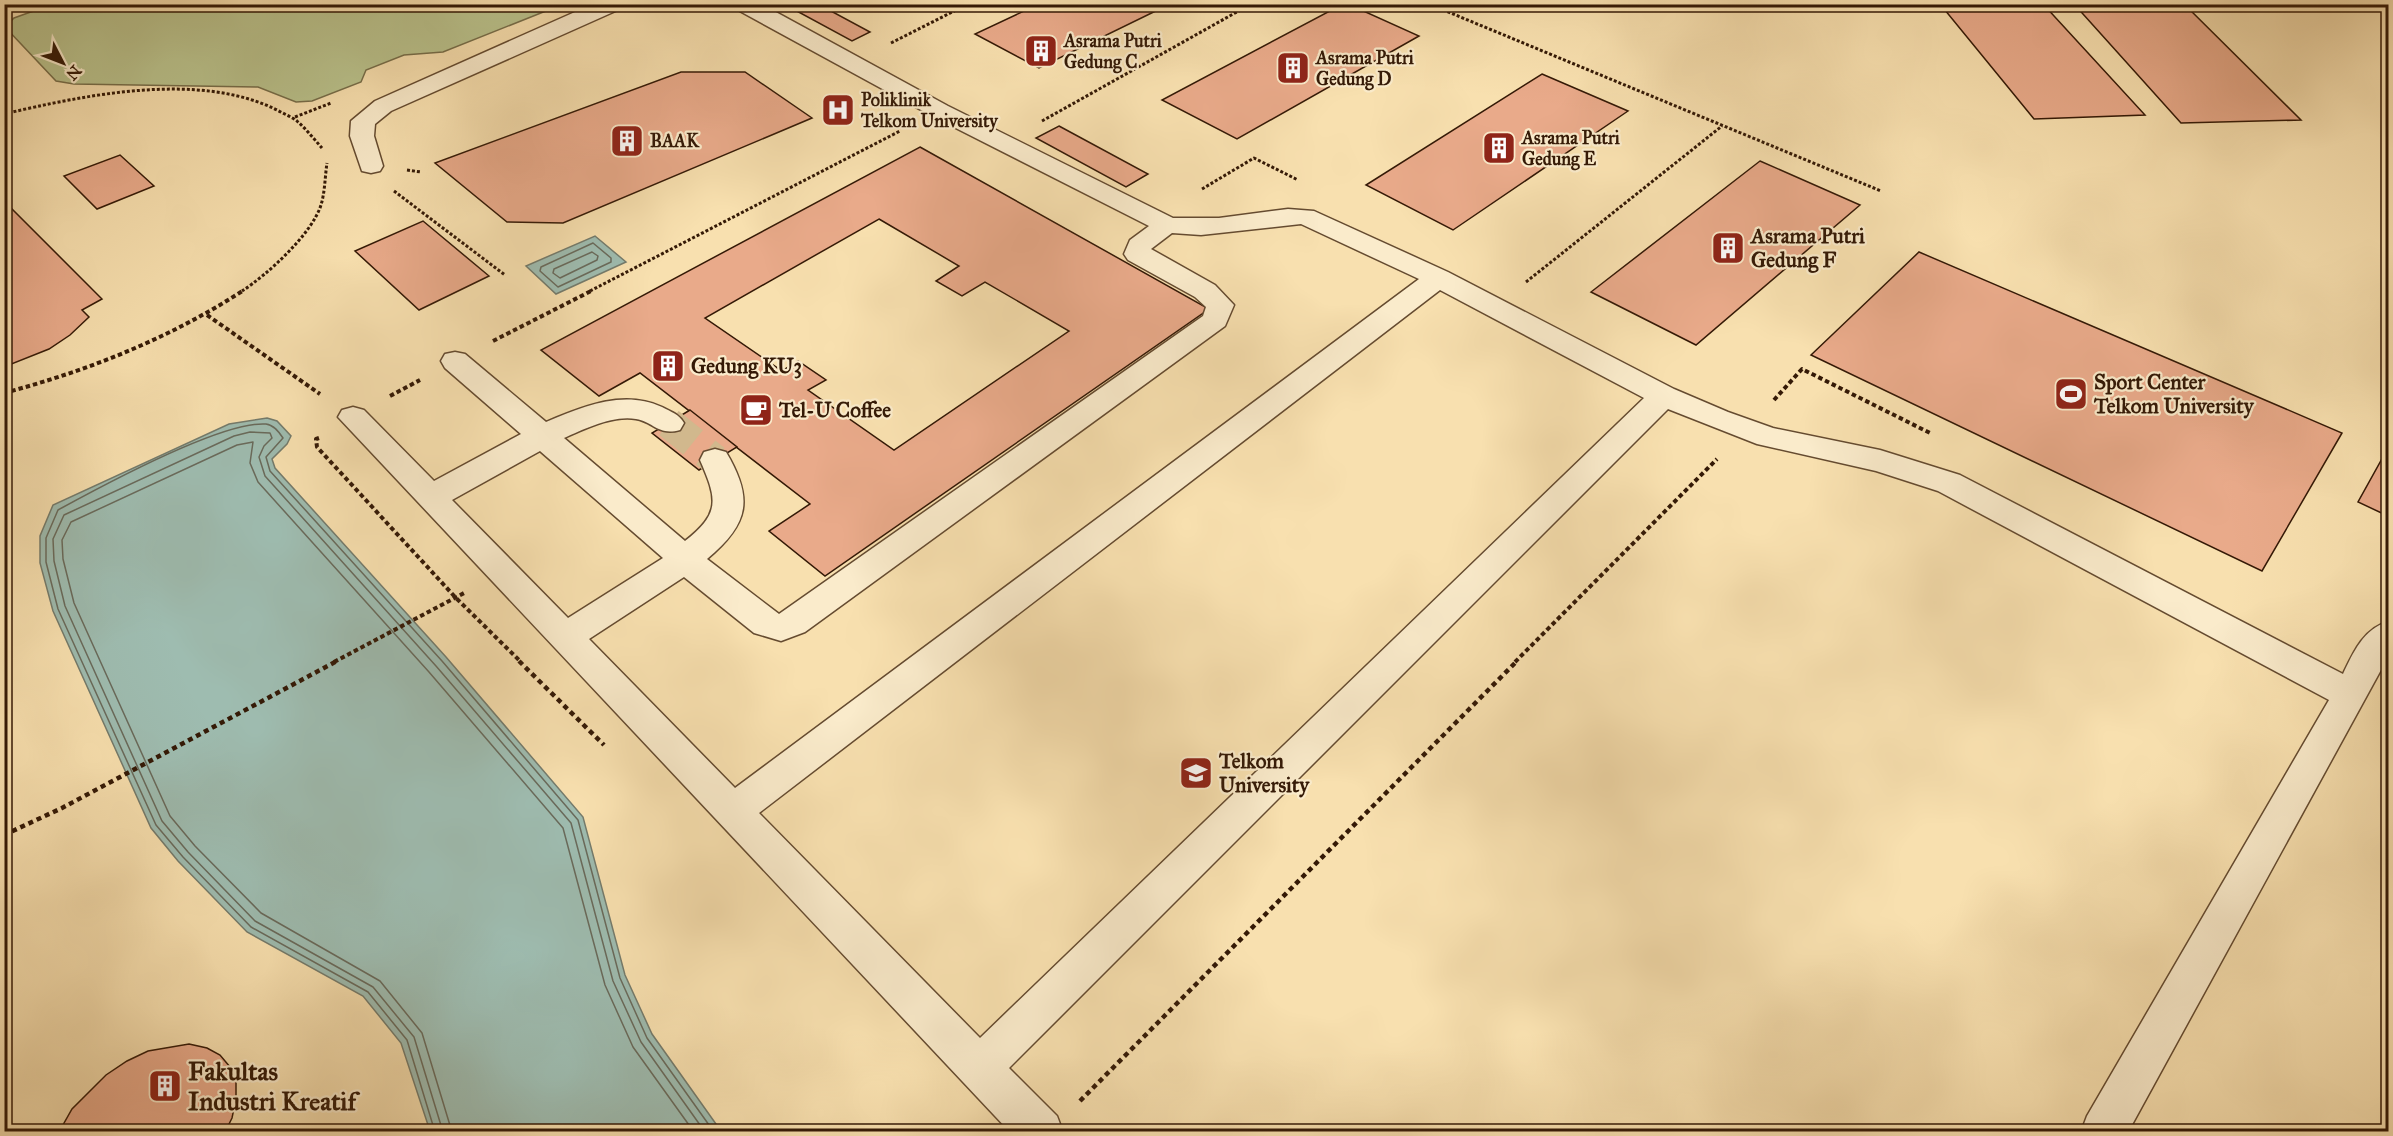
<svg xmlns="http://www.w3.org/2000/svg" width="2393" height="1136" font-family="'IM FELL Great Primer',serif">
	<style>
		.green { fill: #bac38d; stroke: #776e4a; stroke-width: 1.5 }
		.water { fill: #9ebcb0; stroke: #747b6c; stroke-width: 1.5 }
		.lines { fill: none; stroke-linecap: round; stroke-linejoin: round }
		.shore { stroke: #696a5b; stroke-width: 1.5 }
		.building { fill: #e9aa8a; stroke: #341906; stroke-width: 1.5; fill-rule: evenodd }
		.minor-tunnel { stroke: #d1b88d; stroke-width: 31; stroke-dasharray: 31 16; stroke-linecap: butt }
		.minor-casing { stroke: #654b30; stroke-width: 3 }
		.path-far2 { stroke: #341906; stroke-width: 3; stroke-dasharray: 3 2; stroke-linecap: butt }
		.path-far1 { stroke: #341906; stroke-width: 4; stroke-dasharray: 4.5 3; stroke-linecap: butt }
		.path { stroke: #341906; stroke-width: 4.5; stroke-dasharray: 5 4; stroke-linecap: butt }
		.minor { fill: #faebcb; fill-rule: evenodd }
		.labels { text-anchor: middle; dominant-baseline: central; stroke-width: 4.5; stroke-linejoin: round; paint-order: stroke }
		.far-poi-label { font-size: 18px; font-weight: bold; fill: #341906; stroke: #faebcb; text-anchor: start }
		.poi-label { font-size: 21px; font-weight: bold; fill: #341906; stroke: #faebcb; text-anchor: start }
		.near-poi-label { font-size: 26px; font-weight: bold; fill: #341906; stroke: #faebcb; text-anchor: start }
	</style>
	<rect width="100%" height="100%" fill="#f8e0af"/>
	<filter id="stains"><feTurbulence type="fractalNoise" baseFrequency=".00333" numOctaves="4"/><feColorMatrix values="0 0 0 0 .2 0 0 0 0 .09 0 0 0 0 .02 0 0 0 .5 -.17"/></filter>
	<radialGradient id="worn" r=".72"><stop offset=".6" stop-color="#630" stop-opacity="0"/><stop offset="1" stop-color="#630" stop-opacity=".3"/></radialGradient>
	<polygon class="green" points="53,4 561,4 561,5 443,52 404,55 366,70 361,82 312,101 296,102 258,87 74,84 56,81 5,27 14,18"/>
	<g class="water">
		<polygon points="595,236 626,262 556,294 526,266"/>
		<polygon points="267,418 277,421 291,436 287,444 272,459 275,468 446,657 583,817 625,975 652,1034 721,1131 430,1131 401,1043 363,996 247,932 178,861 151,828 53,611 40,563 40,536 53,505 229,424"/>
	</g>
	<g class="lines">
		<g class="shore">
			<polygon points="593,243 611,258 611,262 558,287 540,271 541,267"/>
			<polygon points="592,252 598,256 597,260 560,278 553,273 554,269"/>
			<path d="M435 1132 407 1040 368 992 251 927 183 857 156 825 58 609 46 562V538L58 510C100 487 222 421 266 424 274 425 279 432 283 438L266 457 270 471 442 661 578 820 620 978 647 1038 714 1132"/>
			<polyline points="443,1132 414,1037 373,987 255,921 188,852 162,821 65,606 54,561 53,539 64,515 234,436 250,432 270,433 272,438 264,446 259,457 265,476 436,666 571,823 613,981 641,1042 705,1132"/>
			<polyline points="452,1132 422,1033 380,981 261,913 195,846 170,816 74,603 63,559 62,540 71,522 237,445 253,442 250,463 258,482 429,672 563,828 605,985 633,1047 694,1132"/>
		</g>
	</g>
	<g class="building">
		<polygon points="803,4 818,4 870,32 852,41 793,9"/>
		<polygon points="1039,4 1170,4 1039,68 975,34"/>
		<polygon points="1343,4 1348,4 1419,36 1237,139 1162,100"/>
		<polygon points="1940,4 2043,4 2145,115 2034,119"/>
		<polygon points="2074,4 2184,4 2301,120 2181,123"/>
		<polygon points="681,72 745,72 812,118 563,223 507,222 435,163"/>
		<polygon points="1542,74 1628,111 1453,230 1366,185"/>
		<polygon points="1059,126 1148,174 1126,187 1036,138"/>
		<path d="M920 147 1209 309 825 576 769 531 810 504 640 373 599 396 541 350ZM879 219 959 266 936 281 962 296 985 282 1069 331 894 450 808 390 826 380 798 361 782 371 705 318Z"/>
		<polygon points="120,155 154,186 97,209 64,176"/>
		<polygon points="1760,161 1860,205 1696,345 1591,292"/>
		<polygon points="4,201 102,299 82,310 89,317 70,335 49,349 4,367"/>
		<polygon points="423,221 489,276 419,310 355,251"/>
		<polygon points="1919,252 2342,433 2262,571 1811,355"/>
		<polygon points="690,410 737,447 699,470 652,433"/>
		<polygon points="2388,448 2388,516 2358,502"/>
		<polygon points="189,1044 207,1048 220,1055 230,1067 236,1081 236,1099 232,1118 225,1132 59,1132 72,1109 106,1075 127,1061 148,1051"/>
	</g>
	<g class="lines">
		<polyline class="minor-tunnel" points="669,423 715,460"/>
		<defs>
			<g id="minor">
				<polygon points="593,4 622,4 620,9 391,111 375,124 374,136 383,166 380,171 371,173 362,171 350,136 351,121 375,101"/>
				<path d="M734 4H761L948 106 1173 218H1219L1288 209 1314 211 1448 272 1674 389 1728 412 1773 428 1880 450 1960 475 2343 674C2353 653 2364 628 2388 622V657L2128 1132H2081L2087 1116 2329 700 1938 491 1876 471 1757 444 1668 409 1009 1068 1057 1116 1063 1132H1010L338 417 342 410 353 407 364 410 434 481 521 434 445 368 441 361 445 354 455 352 465 354 546 422C582 407 623 389 662 407 671 412 679 414 684 423L680 430C658 436 654 422 636 419 612 415 585 429 564 438L685 541C721 513 717 499 700 460L704 452 715 449 726 452C754 499 749 524 707 559L779 614 1203 316 1206 307 1195 297 1128 260 1124 254 1130 240 1149 226 932 116 736 9ZM1301 224 1419 279 735 788 589 639 684 577 754 633 781 641 805 632 1225 326 1234 305 1215 285 1151 249 1172 233 1201 235ZM1440 290 1644 398 980 1038 759 813ZM540 451 663 558 568 618 452 500Z"/>
			</g>
		</defs>
		<use href="#minor" class="minor-casing"/>
		<g class="path-far2">
			<polyline points="1429,4 1881,191"/>
			<polyline points="891,43 968,4"/>
			<path d="M4 114C85 95 199 71 277 110 284 114 292 117 297 121 306 129 314 139 322 148"/>
			<polyline points="295,117 331,103"/>
			<polyline points="1042,121 1251,4"/>
			<polyline points="407,170 421,172"/>
			<polyline points="1202,189 1254,158 1298,180"/>
			<polyline points="394,191 505,275"/>
			<polyline points="1526,282 1722,126"/>
			<path d="M242 291C267 275 312 234 321 205 325 192 325 176 327 163"/>
			<polyline points="590,291 900,131"/>
		</g>
		<g class="path-far1">
			<polyline points="207,315 320,394"/>
			<polyline points="493,341 593,290"/>
			<path d="M4 393C90 370 170 338 244 290"/>
			<polyline points="390,396 420,380"/>
			<polyline points="1774,400 1802,369 1930,433"/>
			<polyline points="319,438 316,439 317,447 456,598 521,662"/>
			<polyline points="334,662 466,592"/>
			<polyline points="1515,662 1717,459"/>
		</g>
		<g class="path">
			<polyline points="519,661 604,745"/>
			<polyline points="4,835 62,808 337,661"/>
			<polyline points="1080,1101 1517,661"/>
		</g>
		<use href="#minor" class="minor"/>
	</g>
	<defs>
		<symbol id="building-square" viewBox="-11 -11 22 22"><rect x="-9" y="-9" width="18" height="18" rx="4" fill="#8f2418" stroke="#faebcb"/><path d="M-4-6H4V6H1V3H-1V6H-4ZM-2.5-4.3h1.7v1.8h-1.7ZM.8-4.3h1.7v1.8H.8ZM-2.5-1h1.7V.8h-1.7ZM.8-1h1.7V.8H.8Z" fill="#fff"/></symbol>
		<symbol id="hospital-square" viewBox="-11 -11 22 22"><rect x="-9" y="-9" width="18" height="18" rx="4" fill="#8f2418" stroke="#faebcb"/><path d="M-5-5h3v3.5h4V-5h3V5h-3V1.5h-4V5h-3Z" fill="#fff"/></symbol>
		<symbol id="stadium-square" viewBox="-11 -11 22 22"><rect x="-9" y="-9" width="18" height="18" rx="4" fill="#8f2418" stroke="#faebcb"/><path d="M0-5a6.5 5 0 1 0 0 10a6.5 5 0 1 0 0-10ZM-3.5-1.8h7v3.6h-7Z" fill="#fff"/></symbol>
		<symbol id="cafe-square" viewBox="-11 -11 22 22"><rect x="-9" y="-9" width="18" height="18" rx="4" fill="#8f2418" stroke="#faebcb"/><path d="M-5.5-4.5H6V0H3Q3 3.5 0 3.5H-2.5Q-5.5 3.5-5.5 0ZM3-3.2v2h1.7v-2ZM-6 4.5H4V6H-6Z" fill="#fff"/></symbol>
		<symbol id="university-square" viewBox="-11 -11 22 22"><rect x="-9" y="-9" width="18" height="18" rx="4" fill="#8f2418" stroke="#faebcb"/><path d="M0-5L7-2L0 1L-7-2ZM-4 1L0 2.5L4 1V4Q0 6-4 4Z" fill="#fff"/></symbol>
	</defs>
	<g fill-rule="evenodd">
		<use href="#building-square" x="1022" y="32" width="38" height="38"/>
		<use href="#building-square" x="1274" y="49" width="38" height="38"/>
		<use href="#hospital-square" x="819" y="91" width="38" height="38"/>
		<use href="#building-square" x="608" y="122" width="38" height="38"/>
		<use href="#building-square" x="1480" y="129" width="38" height="38"/>
		<use href="#building-square" x="1709" y="229" width="38" height="38"/>
		<use href="#building-square" x="649" y="347" width="38" height="38"/>
		<use href="#stadium-square" x="2052" y="375" width="38" height="38"/>
		<use href="#cafe-square" x="737" y="391" width="38" height="38"/>
		<use href="#university-square" x="1177" y="754" width="38" height="38"/>
		<use href="#building-square" x="146" y="1067" width="38" height="38"/>
	</g>
	<g class="labels">
		<g class="far-poi-label">
			<text x="1064" y="41">Asrama Putri<tspan x="1064" dy="21">Gedung C</tspan></text>
			<text x="1316" y="58">Asrama Putri<tspan x="1316" dy="21">Gedung D</tspan></text>
			<text x="861" y="100">Poliklinik<tspan x="861" dy="21">Telkom University</tspan></text>
			<text x="1522" y="138">Asrama Putri<tspan x="1522" dy="21">Gedung E</tspan></text>
			<text x="650" y="141">BAAK</text>
		</g>
		<g class="poi-label">
			<text x="1751" y="236">Asrama Putri<tspan x="1751" dy="24">Gedung F</tspan></text>
			<text x="691" y="366">Gedung KU3</text>
			<text x="2094" y="382">Sport Center<tspan x="2094" dy="24">Telkom University</tspan></text>
			<text x="779" y="410">Tel-U Coffee</text>
			<text x="1219" y="761">Telkom<tspan x="1219" dy="24">University</tspan></text>
		</g>
		<g class="near-poi-label">
			<text x="188" y="1071">Fakultas<tspan x="188" dy="30">Industri Kreatif</tspan></text>
		</g>
	</g>
	<rect width="2393" height="1136" fill="none" stroke="#f8e0af" stroke-width="24"/>
	<rect x="6" y="6" width="2381" height="1124" fill="none" stroke="#341906" stroke-width="3"/>
	<rect x="12" y="12" width="2369" height="1112" fill="none" stroke="#341906" stroke-width="1.5"/>
	<g transform="translate(63 63) rotate(132)" stroke="#faebcb" stroke-width="4.5" paint-order="stroke">
	<path d="M0-4.5L10 22L0 15L-10 22Z" fill="#341906"/>
	<text y="-9" font-size="16" font-weight="bold" text-anchor="middle" fill="#341906">N</text>
	</g>
	<rect width="100%" height="100%" filter="url(#stains)"/>
	<rect width="100%" height="100%" fill="url(#worn)"/>
</svg>
